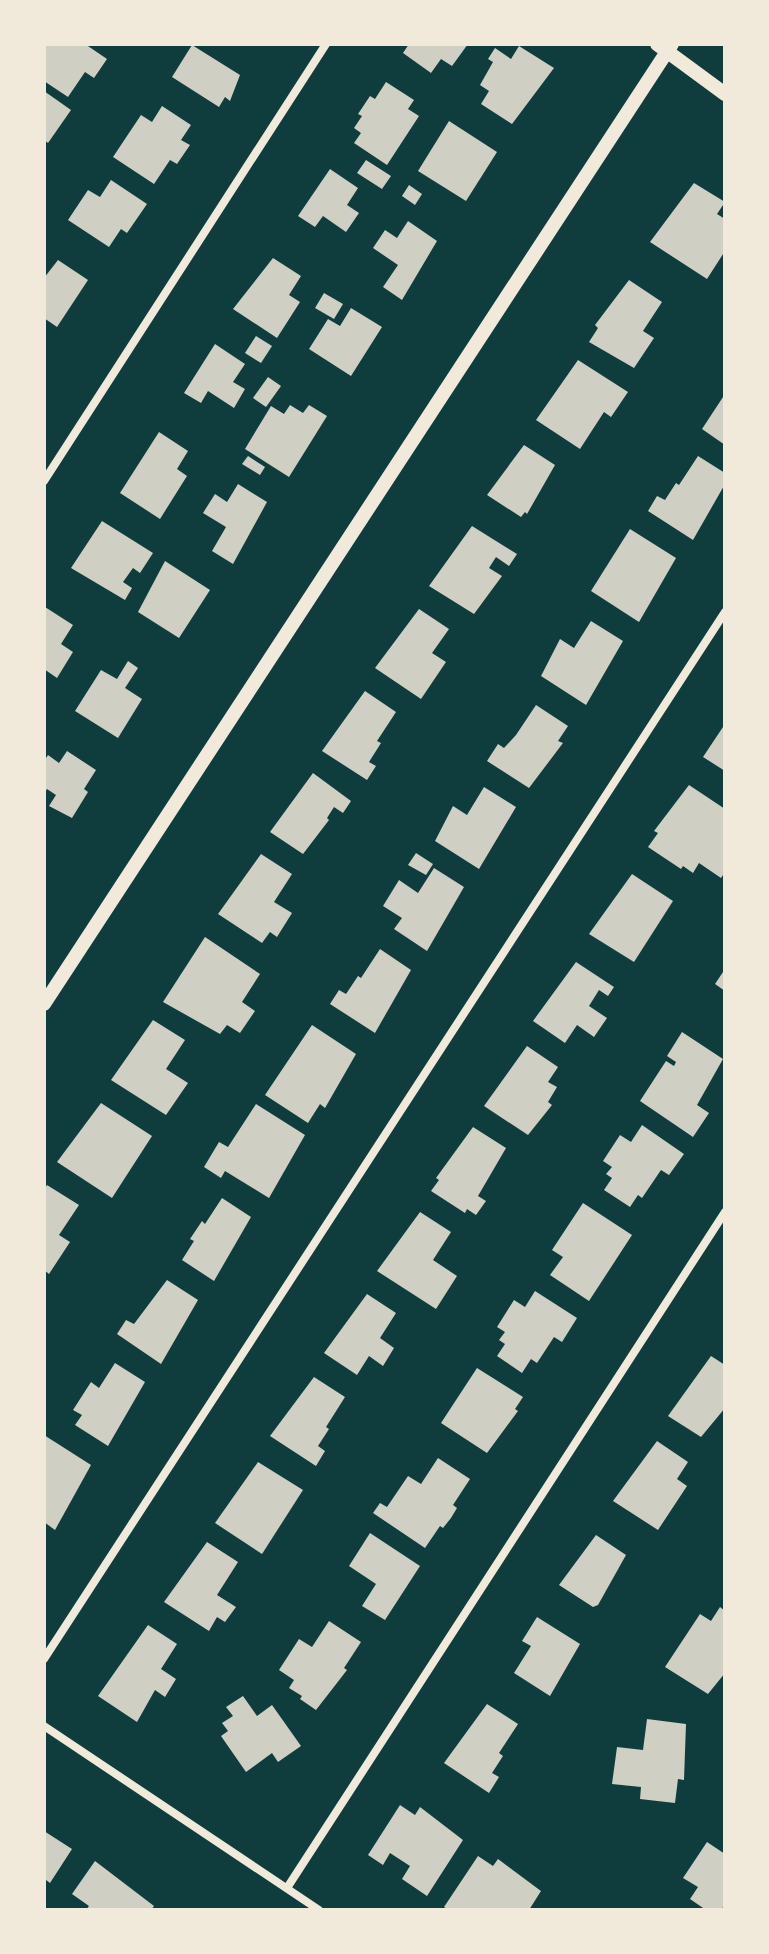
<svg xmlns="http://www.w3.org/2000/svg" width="769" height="1954" font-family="Helvetica,sans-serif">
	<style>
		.building { fill: #cfcfc3 }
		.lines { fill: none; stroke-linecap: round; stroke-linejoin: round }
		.minor { stroke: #f1e9da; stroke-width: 8 }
		.tertiary { stroke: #f1e9da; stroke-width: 14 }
	</style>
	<rect width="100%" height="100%" fill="#0f3d3e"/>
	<g class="building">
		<polygon points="44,44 85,44 107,59 94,78 85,72 68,97 44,81"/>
		<polygon points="409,44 468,44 452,66 441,59 431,73 403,53"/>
		<polygon points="192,45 240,75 230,101 225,97 219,107 172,77"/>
		<polygon points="519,46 554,68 512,124 481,104 489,91 480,85 493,62 488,59 495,48 511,59"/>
		<polygon points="386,82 414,100 408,109 419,116 387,165 354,143 361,133 354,128 362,116 358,114 370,96 375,99"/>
		<polygon points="44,91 71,110 48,143 44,140"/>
		<polygon points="162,106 191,125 181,140 190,145 177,164 170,160 154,184 113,157 141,115 152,122"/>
		<polygon points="449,121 497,152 466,201 418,171"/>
		<polygon points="366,160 391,176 382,189 357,173"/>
		<polygon points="330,169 358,188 347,205 359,213 346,232 323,216 315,227 298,216"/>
		<polygon points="111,180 147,204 127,233 121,229 109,247 68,220 88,190 100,197"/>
		<polygon points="694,183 725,202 717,214 725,219 725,251 707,279 650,242"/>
		<polygon points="409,185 422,194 415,205 402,196"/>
		<polygon points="408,221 437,241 402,300 383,287 398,265 373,248 385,230 397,238"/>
		<polygon points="273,258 301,276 289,295 300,302 277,338 233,309"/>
		<polygon points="58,260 88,280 57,327 44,318 44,278"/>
		<polygon points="629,280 662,302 643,331 654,338 634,368 589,342 598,328 595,325"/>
		<polygon points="324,293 343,304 334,319 315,308"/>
		<polygon points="351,308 382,327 351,376 309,349 328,319 340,326"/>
		<polygon points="256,336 272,346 261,363 245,353"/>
		<polygon points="215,344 245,364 233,382 245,389 234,408 208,391 201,403 184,393"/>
		<polygon points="578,360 628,392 611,417 604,412 580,449 536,420"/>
		<polygon points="268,377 281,386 266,407 253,398"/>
		<polygon points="723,397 725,398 725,445 702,429"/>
		<polygon points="290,405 303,413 309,405 327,416 289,477 245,449 271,406 284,414"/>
		<polygon points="159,432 188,451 177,469 187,476 160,519 120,493"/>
		<polygon points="524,445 555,465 527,514 525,512 521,517 487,495"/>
		<polygon points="248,456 265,467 260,475 242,464"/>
		<polygon points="698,456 725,473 725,484 693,540 648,511 657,496 665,500 676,483 679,485"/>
		<polygon points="238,484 267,502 233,564 212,551 226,527 203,513 215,494 227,502"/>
		<polygon points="102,521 153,553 140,573 133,568 123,582 132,588 125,600 71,568"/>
		<polygon points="472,526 517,554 509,566 496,557 489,568 502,576 474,614 429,586"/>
		<polygon points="630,529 676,558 639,622 591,591"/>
		<polygon points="165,561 210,590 179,638 138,612"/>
		<polygon points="45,607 73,625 61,644 73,652 57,678 44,669"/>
		<polygon points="419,609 449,629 432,653 446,662 421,699 375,668"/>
		<polygon points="591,621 623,641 586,705 541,676 560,639 574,648"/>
		<polygon points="128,661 138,668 125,688 142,699 118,738 75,711 101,670 117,679"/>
		<polygon points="365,691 396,712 377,741 381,743 369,762 376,766 367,780 322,751"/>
		<polygon points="536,705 568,726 558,741 563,743 529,788 487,761 498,744 504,748 516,735"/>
		<polygon points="725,724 725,771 703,757"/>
		<polygon points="67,751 96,770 84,789 88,792 72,818 49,806 56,795 47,789 44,794 44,761 48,755 59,763"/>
		<polygon points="313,773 351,801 343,813 334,807 327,818 329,820 303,854 270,832"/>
		<polygon points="689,785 725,809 725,872 721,878 699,863 693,873 683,866 681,869 648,847 658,833 654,831"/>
		<polygon points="484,787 516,807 479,869 435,841 453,806 467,815"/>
		<polygon points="416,853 433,864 426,875 408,865"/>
		<polygon points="261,854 292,874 274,902 292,913 277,937 270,932 262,943 218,914"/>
		<polygon points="434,868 464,887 427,951 394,929 402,918 383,906 399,880 418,893"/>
		<polygon points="632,874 673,901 634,962 589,934"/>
		<polygon points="205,937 260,974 242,1002 255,1011 240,1033 227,1025 220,1034 163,1002"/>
		<polygon points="380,949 411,970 375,1033 330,1004 339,990 346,994 358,976 361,978"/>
		<polygon points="576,962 614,987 608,996 599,990 589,1006 607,1018 594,1037 577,1025 565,1043 533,1021"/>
		<polygon points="725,969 725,991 715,984"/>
		<polygon points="153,1020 185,1040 166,1069 188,1083 166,1115 111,1080"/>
		<polygon points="312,1025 356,1054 325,1108 320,1104 308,1123 265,1095"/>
		<polygon points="682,1032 723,1059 697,1105 709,1113 693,1137 640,1101 666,1061 674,1066 676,1062 667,1056"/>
		<polygon points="527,1046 558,1067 548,1082 557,1087 548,1102 552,1105 528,1135 484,1106"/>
		<polygon points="101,1103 152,1136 112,1198 57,1162"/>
		<polygon points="256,1104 305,1135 269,1198 225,1171 221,1178 204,1167 219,1142 228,1147"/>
		<polygon points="642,1125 684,1154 669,1175 661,1170 642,1198 638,1195 630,1207 604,1190 612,1178 606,1174 612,1167 603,1161 620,1135 631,1142"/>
		<polygon points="473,1127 506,1148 478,1196 486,1201 476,1215 467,1209 465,1213 431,1191 439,1180 436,1178"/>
		<polygon points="47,1185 79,1205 59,1235 70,1242 49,1274 44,1270 44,1190"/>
		<polygon points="222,1198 251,1217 214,1281 182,1260 194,1241 190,1239 202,1221 205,1224"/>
		<polygon points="583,1203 632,1235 589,1301 550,1275 563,1257 552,1250"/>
		<polygon points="420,1212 451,1232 433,1260 457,1276 436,1309 377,1271"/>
		<polygon points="167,1280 198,1300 161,1364 117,1334 126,1320 134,1324"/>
		<polygon points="535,1291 577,1318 562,1342 554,1337 537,1363 531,1359 522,1373 497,1356 505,1344 499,1340 505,1332 497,1327 514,1300 525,1307"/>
		<polygon points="367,1294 396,1313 380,1338 394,1348 383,1366 369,1356 357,1375 324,1353"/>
		<polygon points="711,1356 725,1365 725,1408 701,1437 668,1416"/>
		<polygon points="115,1363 145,1382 108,1446 75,1425 82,1415 73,1410 91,1382 99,1388"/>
		<polygon points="477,1368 523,1397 515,1409 518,1411 487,1453 441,1423"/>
		<polygon points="314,1377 345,1397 326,1427 329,1429 318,1446 325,1451 316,1466 270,1436"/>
		<polygon points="44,1435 91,1465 55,1530 44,1522"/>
		<polygon points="657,1441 688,1462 677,1479 687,1486 658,1530 613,1501"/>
		<polygon points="438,1458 470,1479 453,1505 457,1508 451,1518 443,1528 440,1526 425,1548 373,1513 380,1503 387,1507 408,1476 421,1484"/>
		<polygon points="258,1462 303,1490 262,1554 215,1523"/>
		<polygon points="370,1533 420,1566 385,1620 362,1606 376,1584 349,1566"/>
		<polygon points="596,1535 626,1555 598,1605 593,1607 559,1585"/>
		<polygon points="207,1542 238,1562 217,1595 236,1607 225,1622 217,1617 209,1631 164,1602"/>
		<polygon points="720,1607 725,1611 725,1673 708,1694 665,1667 700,1614 711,1621"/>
		<polygon points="537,1617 580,1644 550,1696 514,1673 531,1646 522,1641"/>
		<polygon points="329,1621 361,1642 344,1668 347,1670 316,1710 300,1699 302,1696 289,1688 294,1680 279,1670 299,1639 312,1647"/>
		<polygon points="148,1625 177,1644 161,1669 176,1679 165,1697 155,1690 137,1722 98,1696"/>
		<polygon points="243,1696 257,1716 272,1705 301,1746 278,1762 272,1753 246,1772 221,1736 228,1731 222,1723 233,1716 226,1707"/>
		<polygon points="487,1704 518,1724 499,1753 503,1756 492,1773 499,1777 489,1793 444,1763"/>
		<polygon points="647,1719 686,1724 684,1780 678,1779 675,1803 640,1799 641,1787 612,1784 617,1747 643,1750"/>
		<polygon points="400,1805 415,1815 420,1807 463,1840 427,1896 402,1879 410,1866 390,1853 383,1865 368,1855"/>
		<polygon points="44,1831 72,1849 50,1883 46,1880 44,1884"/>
		<polygon points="707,1842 725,1854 725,1904 721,1910 706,1910 690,1899 698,1887 683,1878"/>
		<polygon points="478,1856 493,1866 498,1859 541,1891 529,1910 449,1910 444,1907"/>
		<polygon points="95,1861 154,1906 151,1910 86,1910 89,1906 72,1894"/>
	</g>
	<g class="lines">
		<g class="minor">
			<polyline points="44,481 326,44"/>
			<polyline points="44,1659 725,612"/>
			<polyline points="44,1726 319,1910"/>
			<polyline points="287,1888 725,1212"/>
		</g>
		<g class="tertiary">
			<polyline points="657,44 725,94"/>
			<polyline points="44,1004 672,44"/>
		</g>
	</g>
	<rect width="769" height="1954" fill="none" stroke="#f1e9da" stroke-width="92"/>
</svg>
